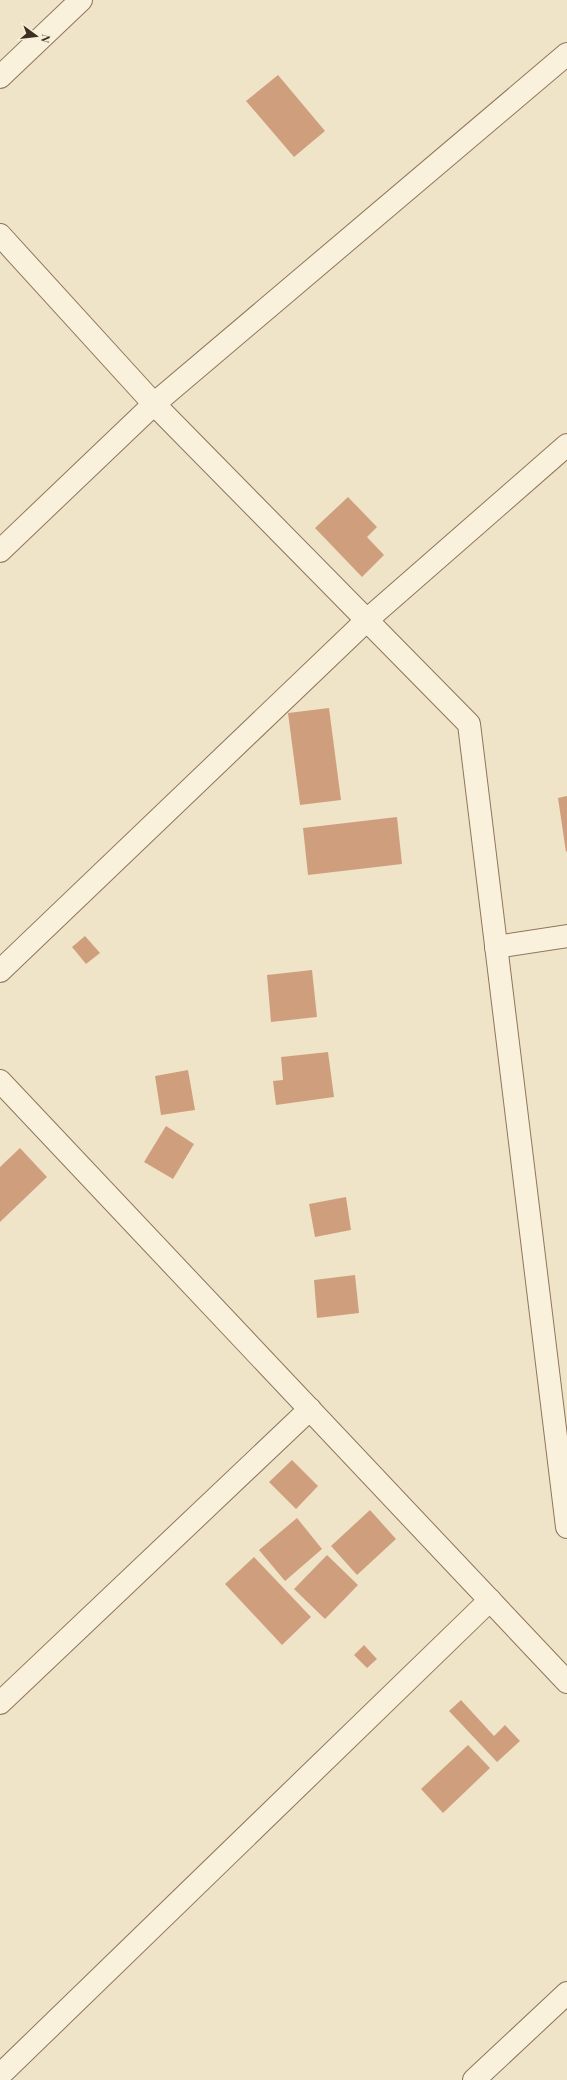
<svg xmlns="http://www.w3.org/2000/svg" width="567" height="2080" font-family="'Playfair Display',serif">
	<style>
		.building { fill: #cf9f7d }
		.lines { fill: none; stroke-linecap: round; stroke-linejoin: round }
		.minor-casing { stroke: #8d765c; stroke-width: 24 }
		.minor { stroke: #faf1dc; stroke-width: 22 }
	</style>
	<rect width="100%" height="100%" fill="#f0e4c8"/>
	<g class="building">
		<polygon points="278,75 325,131 294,157 246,101"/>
		<polygon points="348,497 377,527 367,537 384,555 362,577 315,528"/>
		<polygon points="329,708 341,800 300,805 288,713"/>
		<polygon points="567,796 567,851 566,852 558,798"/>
		<polygon points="397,817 402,864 308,875 303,828"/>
		<polygon points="85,936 100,953 86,964 72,947"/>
		<polygon points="312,970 317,1017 271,1022 267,975"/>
		<polygon points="328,1052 334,1097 276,1105 273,1081 283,1080 281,1057"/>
		<polygon points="188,1070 195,1110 161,1115 155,1076"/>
		<polygon points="166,1126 194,1144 173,1179 144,1162"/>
		<polygon points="20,1148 47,1177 0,1222 0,1167"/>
		<polygon points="346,1197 351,1230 315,1237 309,1204"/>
		<polygon points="355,1275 359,1313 317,1318 314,1280"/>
		<polygon points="292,1460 318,1486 296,1509 269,1482"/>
		<polygon points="370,1510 396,1539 357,1575 331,1546"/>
		<polygon points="297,1518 322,1549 285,1581 259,1550"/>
		<polygon points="327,1555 358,1585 325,1619 294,1589"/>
		<polygon points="254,1557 311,1617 282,1645 225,1584"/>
		<polygon points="364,1645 377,1659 367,1668 354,1655"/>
		<polygon points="461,1700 494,1736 505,1725 520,1741 497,1762 449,1711"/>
		<polygon points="468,1745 490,1768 443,1813 421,1789"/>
	</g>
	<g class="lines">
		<defs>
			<g id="minor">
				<polyline points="0,77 81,0"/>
				<polyline points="0,235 154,404 469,724 567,1527"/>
				<polyline points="0,551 154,404 567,54"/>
				<polyline points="496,947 567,936"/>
				<polyline points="0,971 368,619 567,445"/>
				<polyline points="0,1081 567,1682"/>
				<polyline points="0,1703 310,1409"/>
				<polyline points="0,2075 490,1600"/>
				<polyline points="474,2080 567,1993"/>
			</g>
		</defs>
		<use href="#minor" class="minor-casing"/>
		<use href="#minor" class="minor"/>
	</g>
	<g transform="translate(36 36) rotate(105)" stroke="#f7eed8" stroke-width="3" paint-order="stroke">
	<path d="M0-3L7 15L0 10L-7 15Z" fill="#3d2e20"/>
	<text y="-6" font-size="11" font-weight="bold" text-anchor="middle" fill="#3d2e20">N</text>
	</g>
</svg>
